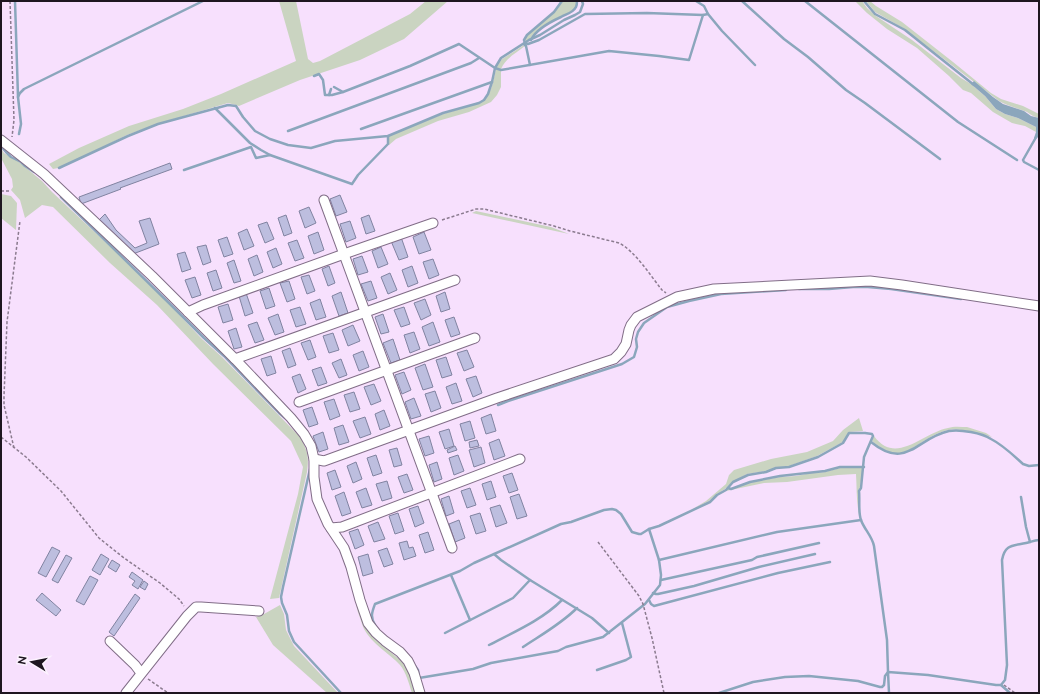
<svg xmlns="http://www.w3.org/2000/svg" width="1040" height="694" font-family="Raleway,sans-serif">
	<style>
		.green { fill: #cad4c1 }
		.water { fill: #8ba6bc }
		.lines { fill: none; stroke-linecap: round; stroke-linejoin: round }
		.stream { stroke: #8ba6bc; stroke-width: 2.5 }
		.building { fill: #bdbedf; stroke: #8183a1 }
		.minor-casing { stroke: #816d87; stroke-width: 11 }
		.path { stroke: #8b7b8f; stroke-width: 1.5; stroke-dasharray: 3 2; stroke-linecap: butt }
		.minor { stroke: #fff; stroke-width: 9 }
	</style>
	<rect width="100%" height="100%" fill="#f7e0fd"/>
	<g class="green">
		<polygon points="279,1 296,1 308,59 313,63 320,61 410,14 426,1 448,1 404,39 360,60 300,80 239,106 236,105 228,103 157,124 127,135 68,164 58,168 53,169 49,164 79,148 129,126 183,109 221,94 296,61"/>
		<polygon points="563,1 577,1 576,7 573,11 559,17 541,28 532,36 531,39 526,42 525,40 527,36 555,12"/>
		<polygon points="855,1 862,1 867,8 876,16 912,40 961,78 971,84 985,96 996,109 1005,114 1018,118 1036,127 1036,132 1025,126 1012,123 993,112 971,93 963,90 949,76 917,48 887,29 867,13"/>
		<path d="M866 1H870L876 6 902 22 953 62 991 93 1001 99 1023 106 1039 114V118C1034 117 1031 115 1027 112 1018 108 1007 106 999 101L903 28 875 12Z"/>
		<path d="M524 45 525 46C516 53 506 58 501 69L496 68 502 59Z"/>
		<path d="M496 69 501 71V87L497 95 491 102 469 112 438 121 396 139 389 145V136L443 114 480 103C491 97 493 82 496 69Z"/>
		<path d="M1 148 4 153 19 162 42 181 52 192 117 253 170 305 202 339 222 357 300 437C308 451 309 457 307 472L279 598 270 599 298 494 303 467 291 441 213 364 157 305 110 263 53 207 42 205 25 218 20 200 11 190 13 187 12 179 1 158Z"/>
		<polygon points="1,194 11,196 17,203 16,230 1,218"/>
		<polygon points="476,211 551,227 569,234 472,213"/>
		<polygon points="859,418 863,431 849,432 843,442 817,456 789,466 776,468 766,471 747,474 734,481 725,489 717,494 709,501 691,510 706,501 726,484 729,475 734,470 771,459 807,452 833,441 843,430"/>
		<path d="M967 427 986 433 992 437C979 434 963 428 949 430 936 432 925 441 914 447 909 450 904 453 900 454 891 454 878 447 872 441L874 436C896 466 922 433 948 428 954 426 961 427 967 427Z"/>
		<path d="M840 468H863L860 487 858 491 860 519C856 504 857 489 856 474L838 475 787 482 764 483 726 491 728 489H731L750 483 758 481 780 477 796 476 811 473 825 472Z"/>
		<path d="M356 600 367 625 376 640 399 659 406 666 411 674 417 693H412C409 684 406 672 400 665 390 654 371 643 364 629 362 625 361 620 359 615 357 610 356 605 356 600Z"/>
		<polygon points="280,605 284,614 286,630 294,646 338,693 327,693 273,645 256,617 264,614"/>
	</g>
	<polygon class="water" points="974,81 993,97 1003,104 1024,111 1031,116 1039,118 1039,136 1035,140 1034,138 1036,132 1036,127 1018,118 1005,114 996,109 985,96 971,84"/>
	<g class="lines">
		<g class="stream">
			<polyline points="15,1 18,97 21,124 19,134"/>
			<polyline points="562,1 554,12 527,35 524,40 525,43 528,44 539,40 585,14 647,13 703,15 708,14"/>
			<polyline points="696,1 704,6 708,14 722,31 755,65"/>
			<polyline points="742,1 784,39 808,57 846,90 865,103 940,159"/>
			<polyline points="805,1 958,122 1017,160"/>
			<polyline points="864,1 875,14 905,30 974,85"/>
			<path d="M531 40C536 29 550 22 561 17 566 14 573 13 576 7 577 5 577 3 577 1"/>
			<polyline points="524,44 526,46 530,65"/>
			<polyline points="314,76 319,74 323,80 325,95 332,95 343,92 410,66 459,44 495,68 501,70 609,51 659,56 689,60 703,15"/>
			<polyline points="334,87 343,92"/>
			<polyline points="329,95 331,89"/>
			<polyline points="18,97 20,93 24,89 203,1"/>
			<polyline points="215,108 250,143 261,150 270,155"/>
			<polyline points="361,129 492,82"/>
			<polyline points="288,131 471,63 479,58"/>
			<polyline points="1039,132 1023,160 1024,162 1039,170"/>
			<polyline points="1,146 6,152 11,157 21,162 25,166 34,172"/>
			<polyline points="59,168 128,136 158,124 228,105 236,106 243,117 255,131 270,139 288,145 311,148 335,141 388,136 443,113 479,103 484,100 488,94 492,82 495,68 501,58 529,40 540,35 564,20 575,15 580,12 583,4 582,1"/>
			<polyline points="184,170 251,147 256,158 270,155 352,184 358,175 388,144 388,136"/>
			<polyline points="61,197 171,305 204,338 224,356 279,413 285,418"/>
			<polyline points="799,289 829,289 853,287 868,287 891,289 961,299"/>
			<polyline points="498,405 508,401 622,364 634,357 637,347 636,339 638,332 644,323 667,307 689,301 721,294 786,290"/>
			<path d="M871 442C907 471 916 438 949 431 960 429 982 433 991 439 1003 445 1013 455 1023 464L1029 466 1039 465"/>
			<polyline points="310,469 283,587 281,597 282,603 287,615 289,631 294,642 341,693"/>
			<polyline points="728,488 731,489 750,482 780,476 825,471 840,467 864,467"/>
			<polyline points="1021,497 1026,527 1030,542"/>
			<polyline points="494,554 501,560 530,580 592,618 609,633"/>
			<polyline points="659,560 777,532 861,520"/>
			<polyline points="451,575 470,620"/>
			<polyline points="661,580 752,560 757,557 819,543"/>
			<polyline points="653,593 656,594 658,594 694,586 759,567 815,554"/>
			<polyline points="649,600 651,604 654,606 778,573 830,562"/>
			<path d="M375 625C370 617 372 612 375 604L460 571 474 563 561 524 571 522 604 510 612 509 616 510 621 514 632 532 639 534H641L649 529 659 526 710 502 717 495 726 490 733 482 748 475 766 472 776 468 789 467 818 457 843 443 849 433H865L872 434 873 436 864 457 861 488 859 491C860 499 858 512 861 520 864 529 872 536 874 546L887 640 888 672 885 676 884 685 882 687H880L858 681 809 676 785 677 753 682 719 693"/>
			<polyline points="445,633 513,598 530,580"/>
			<path d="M489 645C514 632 542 620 562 600"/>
			<path d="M523 647C541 635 561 624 577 608"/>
			<polyline points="415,666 418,670 419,678 473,669 491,663 558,651 566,647 603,637 645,604 660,585 661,575 659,560 649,529"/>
			<polyline points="597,670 626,660 631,657 622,623"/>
			<polyline points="1001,685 1010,693"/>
			<path d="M889 693 888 672 928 675 996 685H1001L1005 680 1007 665 1002 560C1005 544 1013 546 1026 543 1031 542 1034 540 1039 540"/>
		</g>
	</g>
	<g class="building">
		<polygon points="170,163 172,169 120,188 121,189 81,204 79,197"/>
		<polygon points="340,195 347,212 336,216 330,199"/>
		<polygon points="309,207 316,223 305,228 299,211"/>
		<polygon points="105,214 116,230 135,248 147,243 139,221 150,218 159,244 133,254 99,220"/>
		<polygon points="286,215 292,233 284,236 278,218"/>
		<polygon points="369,215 375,231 366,234 361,218"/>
		<polygon points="350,221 356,238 346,242 340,224"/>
		<polygon points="267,222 274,239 265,243 258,225"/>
		<polygon points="247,229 254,246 244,250 238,233"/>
		<polygon points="318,232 324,250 314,254 308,236"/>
		<polygon points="424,232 431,250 419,254 413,237"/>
		<polygon points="227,237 233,254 224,257 218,240"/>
		<polygon points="401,237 408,257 399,260 391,241"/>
		<polygon points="297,240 304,258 295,261 288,243"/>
		<polygon points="206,245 211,262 203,265 197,247"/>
		<polygon points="381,247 388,264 378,268 372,251"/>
		<polygon points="276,248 282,264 273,268 267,252"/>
		<polygon points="185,252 191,269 182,272 177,254"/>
		<polygon points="257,255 263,272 254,276 248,259"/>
		<polygon points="362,256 368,272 358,275 353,259"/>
		<polygon points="433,259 439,275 429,279 423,262"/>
		<polygon points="234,260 241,281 234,283 227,263"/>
		<polygon points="329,266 335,283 328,286 322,269"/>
		<polygon points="412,266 418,283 408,287 402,270"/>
		<polygon points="216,270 222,288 213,291 207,273"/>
		<polygon points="390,273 397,290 388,294 381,277"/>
		<polygon points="309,275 315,291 307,294 301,277"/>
		<polygon points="195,277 201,295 192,298 185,280"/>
		<polygon points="289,281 295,299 287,302 280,283"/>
		<polygon points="371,281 377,298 368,301 361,284"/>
		<polygon points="269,288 275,306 266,309 260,291"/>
		<polygon points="341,292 348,313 339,316 332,296"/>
		<polygon points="445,292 450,309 441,312 436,296"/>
		<polygon points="246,293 253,313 245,316 239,296"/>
		<polygon points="320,299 326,317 316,320 310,303"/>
		<polygon points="425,299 431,315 421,320 414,303"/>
		<polygon points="228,304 233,320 223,323 218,307"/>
		<polygon points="300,307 306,324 296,327 290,310"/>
		<polygon points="404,307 410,324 401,327 394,310"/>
		<polygon points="278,314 284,332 275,335 268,318"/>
		<polygon points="383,314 389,332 381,334 375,317"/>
		<polygon points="454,317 460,334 451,337 445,320"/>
		<polygon points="257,322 264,340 255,343 248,325"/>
		<polygon points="433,322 440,342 429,346 422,327"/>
		<polygon points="353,325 360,341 348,346 342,330"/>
		<polygon points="236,328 242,347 234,349 228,331"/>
		<polygon points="414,332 420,349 410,353 404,335"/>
		<polygon points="333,333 339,350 329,353 323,336"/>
		<polygon points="393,339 400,360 391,363 383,343"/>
		<polygon points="310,340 316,357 308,360 301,343"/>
		<polygon points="290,348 296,365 288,368 282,351"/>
		<polygon points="467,350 474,367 464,371 457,353"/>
		<polygon points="363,351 369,367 359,371 353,355"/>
		<polygon points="271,356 276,373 267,376 261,359"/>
		<polygon points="446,357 452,375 442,378 436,360"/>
		<polygon points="341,359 347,375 339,378 332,363"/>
		<polygon points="425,364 433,387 423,390 415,368"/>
		<polygon points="321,367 327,383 318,386 312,370"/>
		<polygon points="404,372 411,390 402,394 395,375"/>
		<polygon points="300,374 306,389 298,393 292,377"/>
		<polygon points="476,376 482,393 473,397 466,379"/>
		<polygon points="456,383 462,401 452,404 446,387"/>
		<polygon points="374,384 381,401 371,405 364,387"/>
		<polygon points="435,391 441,408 431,412 425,394"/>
		<polygon points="354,392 360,409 350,412 344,395"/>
		<polygon points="414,398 421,416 411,419 405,402"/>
		<polygon points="334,399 340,416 330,420 324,402"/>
		<polygon points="312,407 318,424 309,427 303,410"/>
		<polygon points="384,410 390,426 380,430 375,414"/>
		<polygon points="491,414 496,431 486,434 481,418"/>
		<polygon points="365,417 371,434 360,438 353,421"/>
		<polygon points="470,421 475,438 465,441 460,424"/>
		<polygon points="343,425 349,442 339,445 334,428"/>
		<polygon points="449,429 454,446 445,449 439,432"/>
		<polygon points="323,432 328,449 319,452 313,436"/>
		<polygon points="429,436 434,453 425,456 419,439"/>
		<polygon points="499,439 505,456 494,460 489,443"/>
		<polygon points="477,440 479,446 470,448 469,442"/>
		<polygon points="455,446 457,450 448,453 447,450"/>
		<polygon points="481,447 485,463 474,467 469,450"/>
		<polygon points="397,448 402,465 394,467 389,450"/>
		<polygon points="376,455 382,473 373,476 367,458"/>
		<polygon points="458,455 464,471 454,475 449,458"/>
		<polygon points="356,462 362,479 353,483 347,466"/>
		<polygon points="437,462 442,479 434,482 429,465"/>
		<polygon points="335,470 341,487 332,490 327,473"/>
		<polygon points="512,473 518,490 509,493 503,476"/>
		<polygon points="407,474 413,490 404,493 398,477"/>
		<polygon points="387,481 392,498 382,501 376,484"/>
		<polygon points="491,481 496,497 487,500 482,484"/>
		<polygon points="366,488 372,505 362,508 356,492"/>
		<polygon points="470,488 476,505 467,508 461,491"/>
		<polygon points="344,492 351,513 342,516 335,496"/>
		<polygon points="519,494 527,516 517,519 510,497"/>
		<polygon points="449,496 454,513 446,516 441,499"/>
		<polygon points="500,505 507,523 496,527 490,508"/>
		<polygon points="418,506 424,523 415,527 409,509"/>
		<polygon points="398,513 404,531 395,534 389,516"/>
		<polygon points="480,513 486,531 476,534 470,516"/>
		<polygon points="459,520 465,538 455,542 449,524"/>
		<polygon points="378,522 385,539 374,542 368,526"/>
		<polygon points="358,529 364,545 355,549 349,532"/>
		<polygon points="428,532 434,550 425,553 419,535"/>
		<polygon points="407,541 409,548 413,547 416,556 404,560 399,543"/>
		<polygon points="52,547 60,551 46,577 38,573"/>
		<polygon points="387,548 393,564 384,567 378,551"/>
		<polygon points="101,554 109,559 100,575 92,570"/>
		<polygon points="368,554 373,573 363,576 358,557"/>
		<polygon points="66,555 72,558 58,583 52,580"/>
		<polygon points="112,560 120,565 116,572 108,567"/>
		<polygon points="132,572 143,580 138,589 132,585 135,581 129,577"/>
		<polygon points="90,576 98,580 84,605 76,601"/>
		<polygon points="144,581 148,584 145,590 140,587"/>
		<polygon points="42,593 61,610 56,616 36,600"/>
		<polygon points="135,594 140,598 114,636 109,632"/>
	</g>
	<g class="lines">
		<defs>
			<g id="minor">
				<polyline points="1,140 44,174 152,276 235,359 291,418 304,434 311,446 314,459 314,477 317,499 328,524 344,548 351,567 360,600 368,623 376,633 385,641 400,652 408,661 414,673 420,693"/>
				<polyline points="324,200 452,548"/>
				<polyline points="188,312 203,305 344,254 433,223"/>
				<polyline points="235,359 455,280"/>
				<polyline points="299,402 475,338"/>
				<polyline points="314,459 324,461 497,398 614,359 621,352 626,344 629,330 631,325 637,317 677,297 714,289 870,281 902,285 1039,306"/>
				<polyline points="331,528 342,527 520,459"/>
				<polyline points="110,641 135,665 141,673"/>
				<polyline points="126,693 187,616 196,607 201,607 259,611"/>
			</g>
		</defs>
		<use href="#minor" class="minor-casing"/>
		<g class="path">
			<polyline points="10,1 14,120 12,137"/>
			<polyline points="1,191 9,191"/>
			<path d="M442 220 476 209H484L554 226 570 231 619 243C635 251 650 275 662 290L666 293"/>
			<polyline points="1,437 26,457 61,491 99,538 124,558 160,583 179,599 184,606"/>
			<polyline points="14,448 4,405 4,396 7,322 20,221"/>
			<polyline points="598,542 639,596 643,604 652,638 664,693"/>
			<polyline points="148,679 168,693"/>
			<polyline points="1004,685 1015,693"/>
		</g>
		<use href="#minor" class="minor"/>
	</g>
	<rect width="1040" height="694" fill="none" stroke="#1e1620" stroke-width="4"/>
	<g transform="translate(32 662) rotate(280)" stroke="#fcf2fe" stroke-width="3" paint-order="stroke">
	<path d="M0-3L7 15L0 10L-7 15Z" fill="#1e1620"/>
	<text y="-6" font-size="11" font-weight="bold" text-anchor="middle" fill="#1e1620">N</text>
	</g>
</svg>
